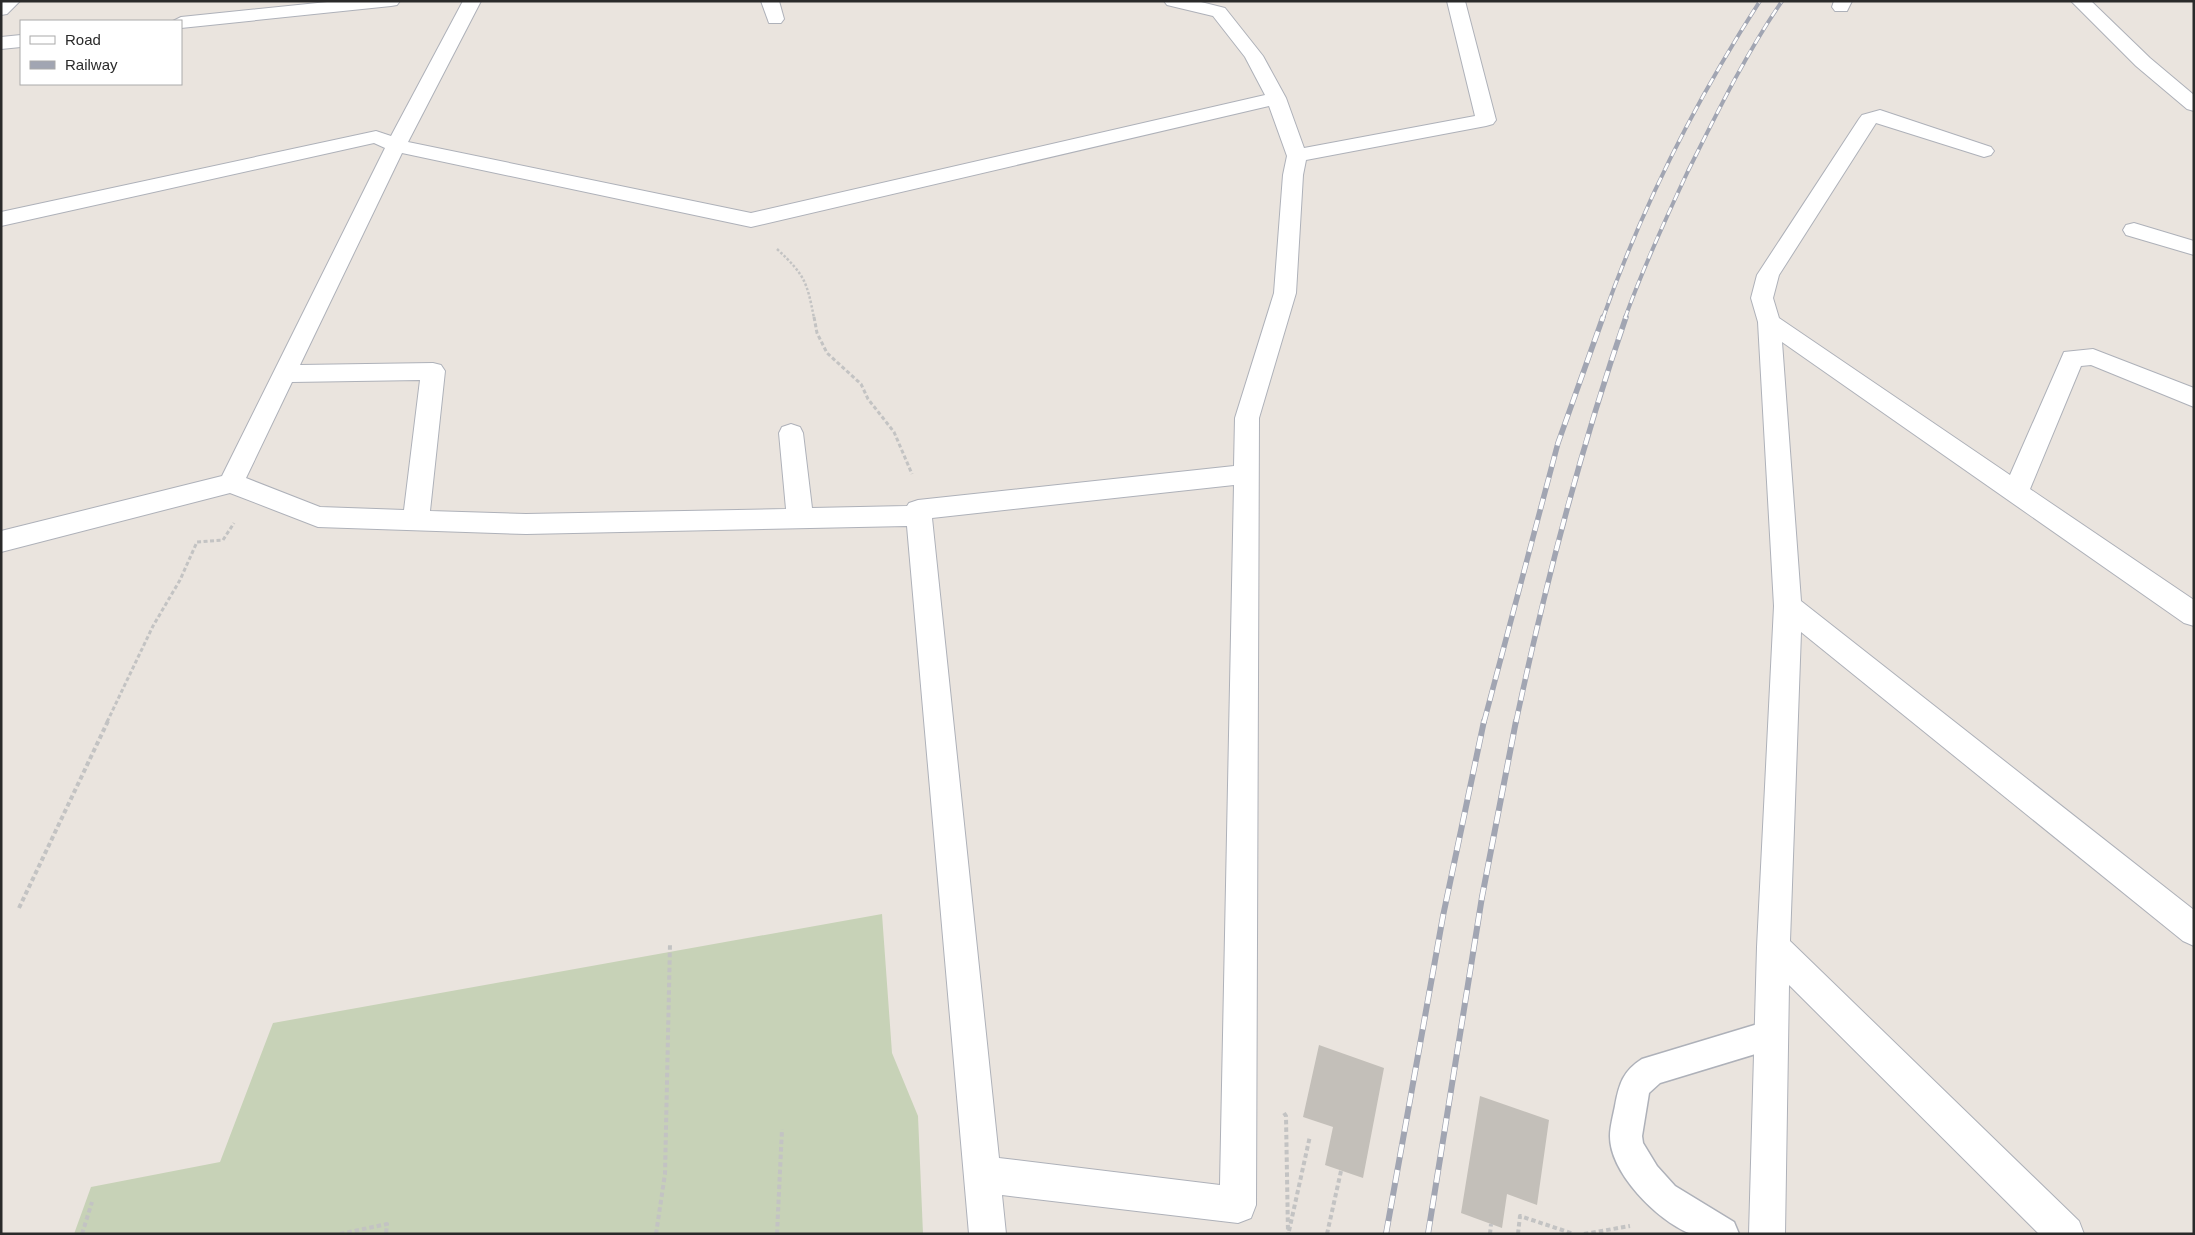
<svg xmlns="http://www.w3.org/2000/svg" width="2195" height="1235" font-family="Arial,sans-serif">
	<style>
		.cemetery { fill: #c7d2b7 }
		.building { fill: #c3bfb9 }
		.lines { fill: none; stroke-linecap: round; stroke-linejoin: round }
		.lane-casing { stroke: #aeb1b9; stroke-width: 3 }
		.street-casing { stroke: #aeb1b9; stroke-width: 2 }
		.secondary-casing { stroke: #aeb1b9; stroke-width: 2 }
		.path-far2 { stroke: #c3c3c3; stroke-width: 2.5; stroke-dasharray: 2.5 2; stroke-linecap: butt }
		.path-far1 { stroke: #c3c3c3; stroke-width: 3; stroke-dasharray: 4 2.5; stroke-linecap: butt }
		.path { stroke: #c3c3c3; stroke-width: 4; stroke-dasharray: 4.5 3; stroke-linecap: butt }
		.lane { fill: #fff; fill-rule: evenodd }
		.street { fill: #fff; fill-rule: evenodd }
		.secondary { fill: #fff; fill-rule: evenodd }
		.rail-far2-casing { stroke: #a1a5b2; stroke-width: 4 }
		.rail-far1-casing { stroke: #a1a5b2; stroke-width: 5.5 }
		.rail-casing { stroke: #a1a5b2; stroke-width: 6 }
		.rail-far2 { stroke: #fff; stroke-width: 2.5; stroke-dasharray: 8; stroke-linecap: butt }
		.rail-far1 { stroke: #fff; stroke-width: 4; stroke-dasharray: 11; stroke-linecap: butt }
		.rail { stroke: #fff; stroke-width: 4.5; stroke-dasharray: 13; stroke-linecap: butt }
	</style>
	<rect width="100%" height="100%" fill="#eae4de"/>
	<polygon class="cemetery" points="882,914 892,1053 918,1116 923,1234 74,1234 91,1187 220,1162 273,1023"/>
	<g class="building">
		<polygon points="1319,1045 1384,1068 1363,1178 1325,1165 1333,1127 1303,1117"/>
		<polygon points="1480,1096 1549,1120 1537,1205 1507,1194 1502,1228 1461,1213"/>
	</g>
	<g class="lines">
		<defs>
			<path id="lane" d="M1771 1020 1782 1024 1786 1035 1782 1046 1660 1083 1649 1093 1642 1136 1643 1143 1657 1166 1675 1186 1734 1222 1739 1234C1727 1234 1699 1235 1689 1233 1657 1220 1610 1173 1610 1136 1610 1127 1613 1116 1615 1106 1619 1084 1623 1071 1642 1059Z"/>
			<g id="street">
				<polygon points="1,1 20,1 7,14 1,15"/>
				<path d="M463 1H481L408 142 751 213 1265 95 1245 57 1213 16 1167 5 1164 1H1197L1225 8 1263 56 1286 98 1304 148 1475 116 1447 1H1465L1496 120 1493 124 1486 126 1306 160 1303 175 1296 293 1259 418 1256 1205 1251 1218 1238 1223 1002 1195 1006 1234H969L907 526 526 534 318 527 230 493 1 552V531L222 476 385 148 374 143 1 226V212L376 131 391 136ZM1269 106 1287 156 1283 175 1274 293 1235 418 1234 466 918 500 909 503 907 506 812 508 803 433 800 427 791 424 782 427 779 433 786 509 526 514 430 511 445 371 441 365 433 363 300 365 402 153 751 227ZM420 380 404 510 320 507 246 478 292 382ZM1234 485 1220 1185 999 1158 932 518Z"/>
				<polygon points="761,1 779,1 784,19 781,23 769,23"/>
				<polygon points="1834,1 1852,1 1847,11 1835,11 1832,7"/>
				<polygon points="2071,1 2091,1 2150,58 2194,95 2194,111 2187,109 2136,66"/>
				<polygon points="1880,110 1991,147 1994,151 1991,155 1984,157 1876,123 1779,275 1773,298 1779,318 2010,475 2064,352 2093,349 2194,388 2194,407 2091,365 2081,366 2030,489 2194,600 2194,626 2184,623 1782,342 1801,601 2194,910 2194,946 2183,941 1801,632 1790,941 2079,1221 2084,1234 2039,1234 1789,985 1785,1234 1749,1234 1757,947 1774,606 1758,322 1751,298 1757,275 1859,119 1862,115"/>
				<polygon points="2134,223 2194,241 2194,255 2126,235 2123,230 2126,225"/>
			</g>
			<g id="secondary">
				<polygon points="337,1 400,1 397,5 391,6 181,28 181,21 173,21 181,17"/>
				<polygon points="21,35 21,47 1,49 1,37"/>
			</g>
		</defs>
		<use href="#lane" class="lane-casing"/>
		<use href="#street" class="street-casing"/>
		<use href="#secondary" class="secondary-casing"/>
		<path class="path-far2" d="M777 249C805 275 807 282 814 318"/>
		<g class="path-far1">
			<polyline points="814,317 817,333 827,353 861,384 868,399 894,432 912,474"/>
			<polyline points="107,722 153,626 180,580 197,542 223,540 234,523"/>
		</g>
		<g class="path">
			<polyline points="19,908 108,721"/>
			<polyline points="1284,1113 1286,1116 1288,1234"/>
			<polyline points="1289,1231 1310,1136"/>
			<polyline points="82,1234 92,1202"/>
			<polyline points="340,1234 387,1224 386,1234"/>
			<polyline points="656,1234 665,1174 670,944"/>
			<polyline points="777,1234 782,1129"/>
			<polyline points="1327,1234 1341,1171"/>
			<polyline points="1490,1234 1491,1224"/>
			<polyline points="1518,1234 1520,1216 1574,1234"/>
			<polyline points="1584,1234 1630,1226"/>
		</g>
		<use href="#lane" class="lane"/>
		<use href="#street" class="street"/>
		<use href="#secondary" class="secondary"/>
		<defs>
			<g id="rail-far2">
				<path d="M1603 318C1642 207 1696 100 1760 1"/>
				<path d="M1625 318C1643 268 1665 220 1688 171 1717 113 1745 55 1782 1"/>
			</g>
			<g id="rail-far1">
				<polyline points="1484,722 1558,443 1603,317"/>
				<path d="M1516 722C1545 585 1580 450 1626 317"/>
			</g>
			<g id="rail">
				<polyline points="1386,1234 1443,916 1484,721"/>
				<polyline points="1428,1234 1482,897 1516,721"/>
			</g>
		</defs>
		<use href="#rail-far2" class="rail-far2-casing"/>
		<use href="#rail-far1" class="rail-far1-casing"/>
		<use href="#rail" class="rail-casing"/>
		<use href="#rail-far2" class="rail-far2"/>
		<use href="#rail-far1" class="rail-far1"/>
		<use href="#rail" class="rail"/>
	</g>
	<rect width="2195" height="1235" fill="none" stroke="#2a2a2a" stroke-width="5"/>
	<rect x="20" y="20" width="162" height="65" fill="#ffffff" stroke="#aaaaaa"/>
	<rect x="30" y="36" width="25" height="8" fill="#ffffff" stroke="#aaaaaa"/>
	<text x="65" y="45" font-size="15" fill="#2a2a2a">Road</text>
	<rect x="30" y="61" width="25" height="8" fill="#a1a5b2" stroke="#aaaaaa"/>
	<text x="65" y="70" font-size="15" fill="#2a2a2a">Railway</text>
</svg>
